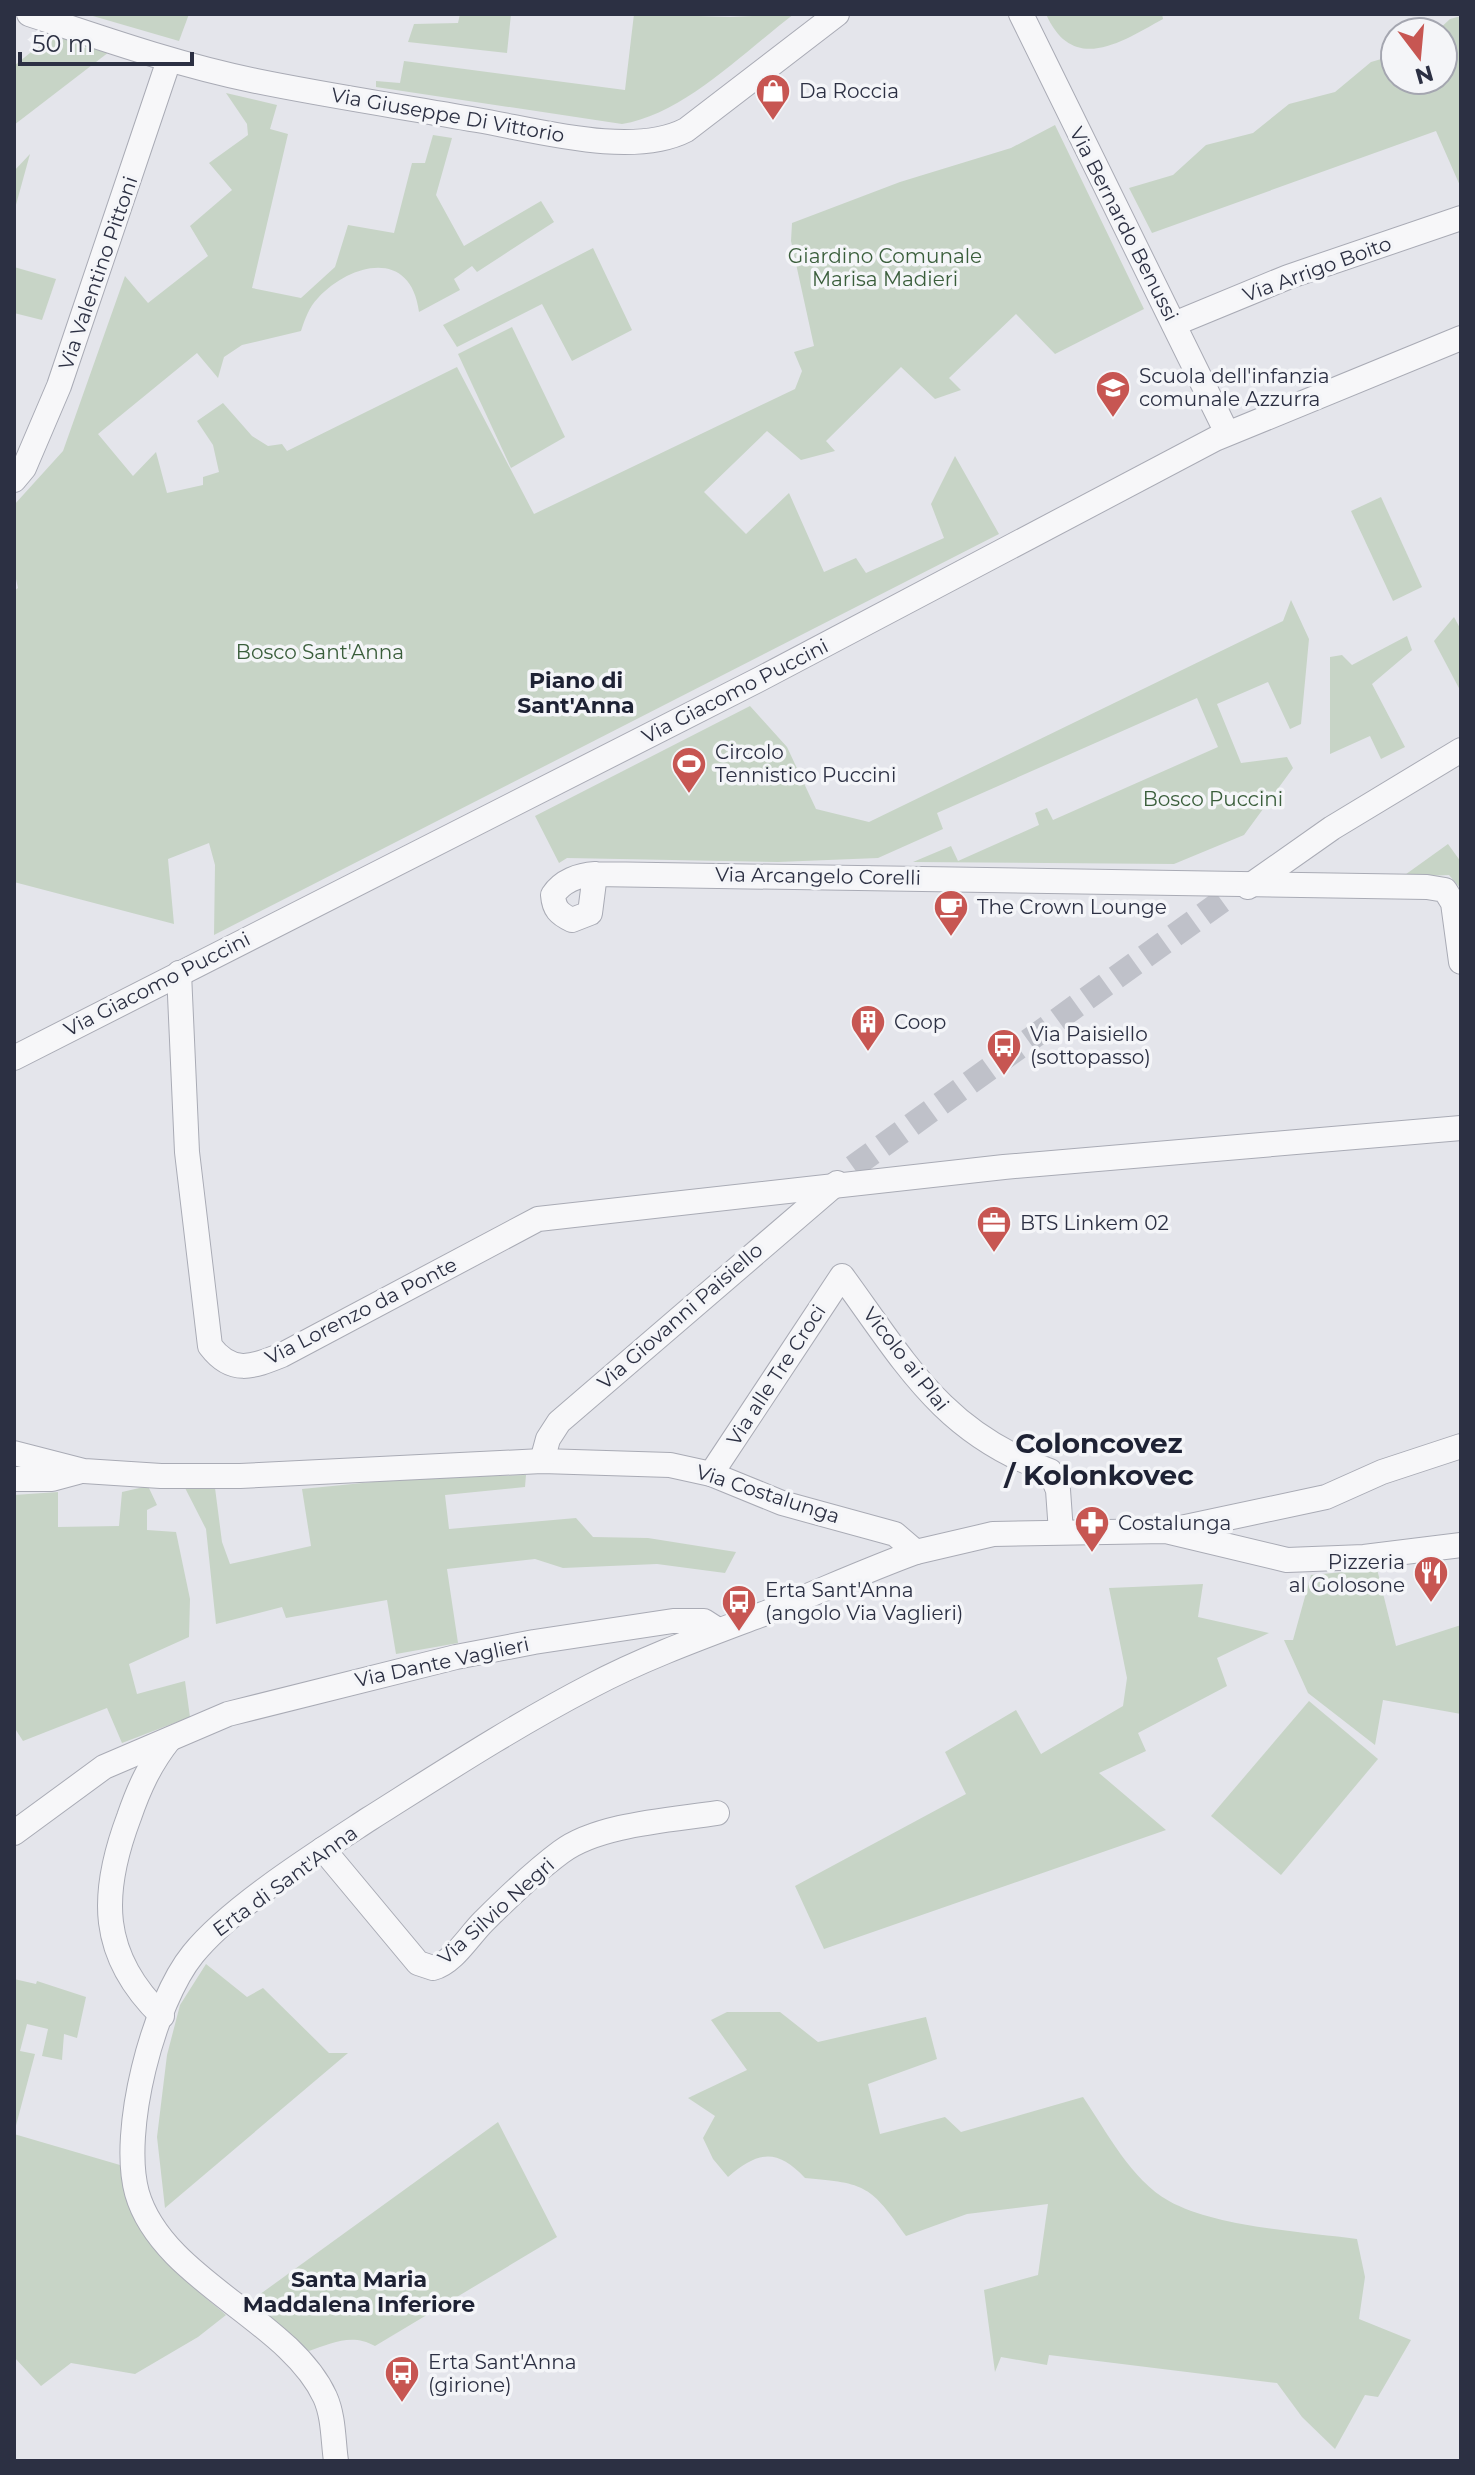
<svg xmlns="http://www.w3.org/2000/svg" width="1475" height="2475" font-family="Montserrat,sans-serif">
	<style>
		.green { fill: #c7d4c6 }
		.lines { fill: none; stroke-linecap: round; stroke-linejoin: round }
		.minor-tunnel { stroke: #bfc1c9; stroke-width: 24; stroke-dasharray: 24 12; stroke-linecap: butt }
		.minor-casing { stroke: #a9abb5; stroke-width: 26 }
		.minor { stroke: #f7f7f9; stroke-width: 24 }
		.labels { text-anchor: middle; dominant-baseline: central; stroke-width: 7; stroke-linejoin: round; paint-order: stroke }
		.poi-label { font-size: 20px; fill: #2c3043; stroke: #f4f5f8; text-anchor: start }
		.street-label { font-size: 20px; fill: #2c3043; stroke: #f4f5f8 }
		.park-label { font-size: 20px; fill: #3a5e3b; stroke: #f4f5f8 }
		.neighbourhood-label { font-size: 22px; font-weight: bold; fill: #1e2234; stroke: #f4f5f8 }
		.district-label { font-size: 28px; font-weight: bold; fill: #1e2234; stroke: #f4f5f8 }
	</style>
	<rect width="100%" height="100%" fill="#e4e5eb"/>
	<g class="green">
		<polygon points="86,14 189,14 179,41"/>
		<polygon points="460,14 511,14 507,53 408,42 414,24 458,23"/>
		<path d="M634 14 730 17 794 14C745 51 683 115 622 124L376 87V81L400 83 404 61 625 90Z"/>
		<path d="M1046 14H1162L1163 19C1121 42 1073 75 1046 14Z"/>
		<polygon points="1461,16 1461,188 1436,131 1152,233 1129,188 1173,175 1206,145 1253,133 1289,104 1335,92 1371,62 1395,55 1395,80 1443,80 1443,32 1436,32 1450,19"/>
		<polygon points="52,35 109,52 14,125 14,66"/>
		<path d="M226 93 277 105 270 129 288 134 252 288 301 298 335 267 348 225 394 233 412 163H425L433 135 452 138 436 195 464 246 541 201 554 222 477 272 472 266 454 279 460 290 419 312C411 249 352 262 318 298 309 307 305 319 301 331L242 345 224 357 218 378 197 353 98 434 133 476 156 452 167 493 203 485V477L219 472 213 445 197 421 223 403 252 436 268 446 282 444 287 451 457 367 534 514 795 389 802 371 794 352 814 346 791 241 792 223 900 182 1011 148 1055 125 1144 309 1055 354 1016 314 949 378 961 390 935 399 901 367 826 441 835 451 801 460 767 431 704 492 746 534 789 493 824 572 856 558 866 573 944 538 931 504 955 456 999 534 214 935 215 865 209 843 168 859 174 924 14 882V591L18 588 14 570V505L63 451 125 276 148 303 208 256 190 226 232 190 209 163 248 135 247 124Z"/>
		<polygon points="30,154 14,212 14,171"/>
		<polygon points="593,248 632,330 572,361 542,304 457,347 443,325"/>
		<polygon points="14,267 56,279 42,320 14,313"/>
		<polygon points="512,327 565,437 511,468 458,354"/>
		<polygon points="1381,497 1422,587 1393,601 1351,511"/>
		<polygon points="1291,600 1309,639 1301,724 1290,729 1268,682 1217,704 1241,763 1287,757 1293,768 1244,835 1174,864 913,862 951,846 958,861 1039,825 1035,813 1047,808 1053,820 1218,747 1197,698 937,813 943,829 878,858 778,862 567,858 559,863 535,816 750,706 787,747 816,809 869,822 1283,621"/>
		<polygon points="1454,617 1461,630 1461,692 1434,641"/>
		<polygon points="1407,636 1412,650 1372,684 1405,747 1381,759 1370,736 1330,754 1330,657 1342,655 1352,665"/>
		<polygon points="1448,844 1461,862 1461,889 1449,875 1402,877"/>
		<polygon points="526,1475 525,1487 445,1495 449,1529 576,1518 593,1537 648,1538 736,1552 725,1573 657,1564 563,1568 535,1559 447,1569 458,1643 396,1654 387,1600 286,1618 282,1607 216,1624 206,1529 183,1484 215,1488 222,1542 230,1564 311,1546 302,1489 413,1478"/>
		<polygon points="148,1486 157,1505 147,1510 147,1530 176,1532 190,1599 189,1637 129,1664 137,1694 185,1681 190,1717 122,1743 107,1708 23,1741 14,1727 14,1495 58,1492 58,1527 119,1526 122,1492"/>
		<polygon points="1377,1569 1396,1646 1461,1625 1461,1714 1383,1700 1375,1745 1308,1693 1284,1640 1293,1640 1311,1575"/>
		<polygon points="1203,1584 1198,1617 1269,1633 1217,1658 1227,1686 1138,1733 1146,1751 1099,1773 1166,1830 824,1949 795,1886 966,1794 945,1752 1016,1710 1041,1754 1123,1706 1127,1678 1109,1588"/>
		<polygon points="1309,1701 1378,1759 1281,1875 1211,1816"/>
		<polygon points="206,1964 247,1997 263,1988 329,2053 348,2053 165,2208 157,2137 167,2055 180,2005"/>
		<polygon points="14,1979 36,1984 37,1981 86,1997 77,2038 64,2034 62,2060 42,2056 48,2029 27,2024 20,2051 35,2054 14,2133"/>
		<path d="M727 2012H780L818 2042 926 2017 937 2059 868 2084 880 2134 945 2117 961 2132 1083 2097C1107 2132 1131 2180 1169 2201 1215 2227 1304 2232 1357 2239L1365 2277 1359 2319 1411 2340 1378 2397 1365 2395 1335 2449 1302 2417 1277 2383 1049 2355 1047 2365 1001 2357 995 2372 984 2290 1038 2275 1048 2204 967 2214 906 2236C871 2186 866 2183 805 2178 777 2148 758 2151 728 2177L713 2159 703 2138 715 2116 688 2098 747 2070 711 2020Z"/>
		<path d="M498 2122 557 2237 375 2346C352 2333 332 2343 309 2351L252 2300Z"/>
		<path d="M14 2134 120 2165C138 2246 166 2264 226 2315L198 2337 135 2374 71 2363 41 2386 14 2357Z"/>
	</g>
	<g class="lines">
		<polyline class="minor-tunnel" points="853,1167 1222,901"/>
		<defs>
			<g id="minor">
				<path d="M29 14C104 39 178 65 256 81 329 96 404 107 477 120 536 130 632 158 686 130L837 14"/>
				<polyline points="1021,14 1227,433"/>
				<polyline points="1174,324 1288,277 1461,218"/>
				<polyline points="14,480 24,468 59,386 169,60"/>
				<path d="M595 874 590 913 572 920C559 914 554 909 553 895 562 881 579 875 595 874L1427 887 1445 890 1453 903 1461 962"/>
				<polyline points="1248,887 1332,828 1461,750"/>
				<path d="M179 973 187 1152 210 1346C232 1375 252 1367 282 1355L538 1219 1004 1167 1461 1128"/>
				<polyline points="14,1058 760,679 1215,439 1461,338"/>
				<polyline points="14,1453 84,1471 161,1476 240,1476 542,1461 670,1465 711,1474 782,1503 895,1534 916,1552 993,1534 1166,1531 1287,1560 1364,1557 1461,1545"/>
				<polyline points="542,1461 548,1439 559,1422 837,1183"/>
				<path d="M711 1474 842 1276C905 1362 943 1434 1050 1471L1058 1490 1061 1532"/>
				<polyline points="14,1479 52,1479 78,1472"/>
				<polyline points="1176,1529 1326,1497 1382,1472 1461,1446"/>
				<polyline points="14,1833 104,1767 228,1714 456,1657 534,1642 673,1621 704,1621 718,1630"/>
				<path d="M323 1849 418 1963 433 1968C453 1963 469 1936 483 1922 507 1898 534 1872 561 1852 598 1824 672 1820 717 1813"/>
				<path d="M162 2016C99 1955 100 1894 129 1817 139 1788 150 1764 169 1740"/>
				<path d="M336 2461C333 2441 334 2417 325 2397 289 2319 162 2280 137 2193 120 2132 153 2003 193 1954 231 1907 317 1853 369 1819 442 1773 514 1726 591 1686 646 1657 705 1636 763 1614 814 1594 864 1571 916 1552"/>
			</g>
		</defs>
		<use href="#minor" class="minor-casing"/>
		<use href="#minor" class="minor"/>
	</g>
	<defs>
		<symbol id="shop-pin" viewBox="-11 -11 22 30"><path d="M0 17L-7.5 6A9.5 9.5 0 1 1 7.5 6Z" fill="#c75652" stroke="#f4f5f8"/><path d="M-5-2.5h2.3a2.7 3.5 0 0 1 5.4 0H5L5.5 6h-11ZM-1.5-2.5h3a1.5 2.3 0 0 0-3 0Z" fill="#fff"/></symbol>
		<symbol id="school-pin" viewBox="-11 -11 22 30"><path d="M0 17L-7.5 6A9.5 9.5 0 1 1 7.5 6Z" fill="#c75652" stroke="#f4f5f8"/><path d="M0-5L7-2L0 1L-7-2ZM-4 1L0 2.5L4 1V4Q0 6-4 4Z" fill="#fff"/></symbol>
		<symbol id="stadium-pin" viewBox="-11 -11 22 30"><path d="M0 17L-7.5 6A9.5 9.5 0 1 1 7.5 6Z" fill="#c75652" stroke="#f4f5f8"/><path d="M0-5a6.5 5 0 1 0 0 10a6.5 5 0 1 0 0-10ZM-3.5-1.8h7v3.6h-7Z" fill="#fff"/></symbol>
		<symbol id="cafe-pin" viewBox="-11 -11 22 30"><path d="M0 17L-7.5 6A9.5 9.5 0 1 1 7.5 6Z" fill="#c75652" stroke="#f4f5f8"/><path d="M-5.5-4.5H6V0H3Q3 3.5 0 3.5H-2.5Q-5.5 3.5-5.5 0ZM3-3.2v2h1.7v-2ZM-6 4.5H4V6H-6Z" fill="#fff"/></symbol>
		<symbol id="building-pin" viewBox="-11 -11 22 30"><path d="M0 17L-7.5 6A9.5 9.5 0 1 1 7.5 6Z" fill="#c75652" stroke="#f4f5f8"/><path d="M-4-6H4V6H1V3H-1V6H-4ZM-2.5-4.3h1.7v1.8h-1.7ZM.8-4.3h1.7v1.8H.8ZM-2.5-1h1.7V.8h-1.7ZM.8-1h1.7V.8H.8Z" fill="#fff"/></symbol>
		<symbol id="bus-pin" viewBox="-11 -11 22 30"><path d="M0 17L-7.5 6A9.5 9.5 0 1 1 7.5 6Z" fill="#c75652" stroke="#f4f5f8"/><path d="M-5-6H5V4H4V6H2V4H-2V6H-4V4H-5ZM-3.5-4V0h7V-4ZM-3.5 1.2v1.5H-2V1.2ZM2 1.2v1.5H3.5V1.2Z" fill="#fff"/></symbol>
		<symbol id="office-pin" viewBox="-11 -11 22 30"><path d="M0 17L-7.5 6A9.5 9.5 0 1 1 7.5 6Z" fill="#c75652" stroke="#f4f5f8"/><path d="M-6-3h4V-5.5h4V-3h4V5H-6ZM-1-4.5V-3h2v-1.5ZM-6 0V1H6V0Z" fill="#fff"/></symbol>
		<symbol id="pharmacy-pin" viewBox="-11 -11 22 30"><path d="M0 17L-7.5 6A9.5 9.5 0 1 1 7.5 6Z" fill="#c75652" stroke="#f4f5f8"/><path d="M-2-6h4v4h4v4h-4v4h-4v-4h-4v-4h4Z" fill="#fff"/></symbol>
		<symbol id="restaurant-pin" viewBox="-11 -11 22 30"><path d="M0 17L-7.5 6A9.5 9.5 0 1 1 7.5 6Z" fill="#c75652" stroke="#f4f5f8"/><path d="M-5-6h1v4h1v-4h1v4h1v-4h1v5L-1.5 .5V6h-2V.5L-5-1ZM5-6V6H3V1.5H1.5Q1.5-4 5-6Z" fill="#fff"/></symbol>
	</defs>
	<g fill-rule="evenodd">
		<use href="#shop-pin" x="753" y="71" width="40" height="54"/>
		<use href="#school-pin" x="1093" y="368" width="40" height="54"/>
		<use href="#stadium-pin" x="669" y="744" width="40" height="54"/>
		<use href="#cafe-pin" x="931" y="887" width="40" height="54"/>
		<use href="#building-pin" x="848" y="1002" width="40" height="54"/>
		<use href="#bus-pin" x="984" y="1026" width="40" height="54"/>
		<use href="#office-pin" x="974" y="1203" width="40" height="54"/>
		<use href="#pharmacy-pin" x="1072" y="1503" width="40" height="54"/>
		<use href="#restaurant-pin" x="1411" y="1553" width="40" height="54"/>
		<use href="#bus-pin" x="719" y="1582" width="40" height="54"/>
		<use href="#bus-pin" x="382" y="2353" width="40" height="54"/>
	</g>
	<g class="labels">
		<g class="poi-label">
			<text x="799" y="91">Da Roccia</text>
			<text x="1139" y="376">Scuola dell'infanzia<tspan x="1139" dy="23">comunale Azzurra</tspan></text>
			<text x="715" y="752">Circolo<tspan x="715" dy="23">Tennistico Puccini</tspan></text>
			<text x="977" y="907">The Crown Lounge</text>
			<text x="894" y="1022">Coop</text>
			<text x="1030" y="1034">Via Paisiello<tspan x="1030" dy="23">(sottopasso)</tspan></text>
			<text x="1020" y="1223">BTS Linkem 02</text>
			<text x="1118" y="1523">Costalunga</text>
			<text x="1405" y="1562" text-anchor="end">Pizzeria<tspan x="1405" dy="23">al Golosone</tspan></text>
			<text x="765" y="1590">Erta Sant'Anna<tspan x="765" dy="23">(angolo Via Vaglieri)</tspan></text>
			<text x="428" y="2362">Erta Sant'Anna<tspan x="428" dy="23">(girione)</tspan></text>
		</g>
		<g class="street-label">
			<text transform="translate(448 115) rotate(10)">Via Giuseppe Di Vittorio</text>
			<text transform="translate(1124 224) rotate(63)">Via Bernardo Benussi</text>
			<text transform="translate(1317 269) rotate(-20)">Via Arrigo Boito</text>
			<text transform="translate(98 273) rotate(-71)">Via Valentino Pittoni</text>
			<text transform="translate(735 691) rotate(-27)">Via Giacomo Puccini</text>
			<text transform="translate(818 876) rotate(1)">Via Arcangelo Corelli</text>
			<text transform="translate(157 984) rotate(-27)">Via Giacomo Puccini</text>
			<text transform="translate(361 1311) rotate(-27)">Via Lorenzo da Ponte</text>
			<text transform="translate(680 1316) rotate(-41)">Via Giovanni Paisiello</text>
			<text transform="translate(906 1359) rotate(52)">Vicolo ai Plai</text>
			<text transform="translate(776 1375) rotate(-57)">Via alle Tre Croci</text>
			<text transform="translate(768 1494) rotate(18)">Via Costalunga</text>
			<text transform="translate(442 1662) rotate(-12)">Via Dante Vaglieri</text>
			<text transform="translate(285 1881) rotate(-36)">Erta di Sant'Anna</text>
			<text transform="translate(496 1911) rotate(-42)">Via Silvio Negri</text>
		</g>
		<g class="park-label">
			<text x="885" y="256">Giardino Comunale<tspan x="885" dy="23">Marisa Madieri</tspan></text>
			<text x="320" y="652">Bosco Sant'Anna</text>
			<text x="1213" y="799">Bosco Puccini</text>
		</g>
		<g class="neighbourhood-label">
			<text x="576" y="680">Piano di<tspan x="576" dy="25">Sant'Anna</tspan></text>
			<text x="359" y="2279">Santa Maria<tspan x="359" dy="25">Maddalena Inferiore</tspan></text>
		</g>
		<g class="district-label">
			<text x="1099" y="1443">Coloncovez<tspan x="1099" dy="32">/ Kolonkovec</tspan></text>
		</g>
	</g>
	<rect width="1475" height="2475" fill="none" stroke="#2c3043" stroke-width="32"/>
	<g transform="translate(1419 56) rotate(164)"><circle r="38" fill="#f4f5f8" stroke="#a4a6b0" stroke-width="2"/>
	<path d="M0-6L14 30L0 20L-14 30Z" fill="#c75652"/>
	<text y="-12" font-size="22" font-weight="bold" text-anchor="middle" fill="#2c3043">N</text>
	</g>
	<path d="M20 52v12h172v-12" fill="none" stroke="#2c3043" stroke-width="4"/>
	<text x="32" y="52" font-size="24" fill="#2c3043" stroke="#f4f5f8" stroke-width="6" paint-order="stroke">50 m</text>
</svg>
